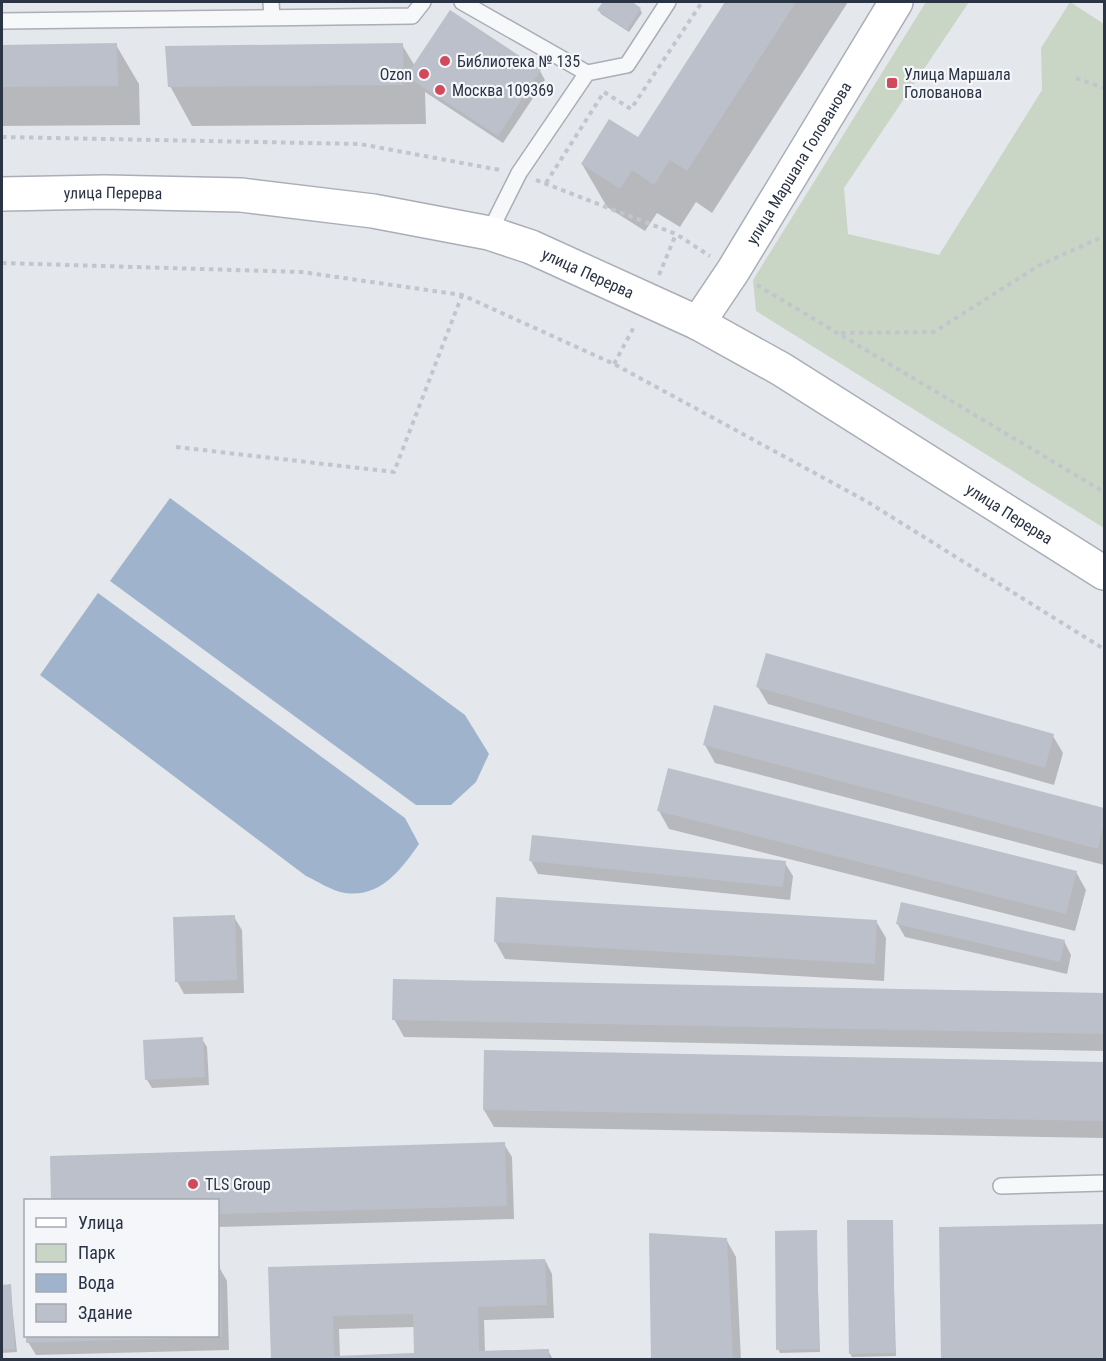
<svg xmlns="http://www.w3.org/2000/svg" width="1106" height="1361" font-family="'Roboto Condensed',sans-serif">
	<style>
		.green { fill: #c9d6c5 }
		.water { fill: #9fb4cc }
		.shadow { fill: #0003; fill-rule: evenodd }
		.building { fill: #bbc0ca; fill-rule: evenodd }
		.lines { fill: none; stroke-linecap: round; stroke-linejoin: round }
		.lane-casing { stroke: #a9aeb7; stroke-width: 18 }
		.secondary-casing { stroke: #a9aeb7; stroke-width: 36 }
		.path { stroke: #c2c5cb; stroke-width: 4; stroke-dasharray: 4.5 4.5; stroke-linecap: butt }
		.lane { stroke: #f7f8fa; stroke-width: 15 }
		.secondary { stroke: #fff; stroke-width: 33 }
		.poi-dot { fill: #d1495b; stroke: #f4f6f9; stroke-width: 2 }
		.labels { text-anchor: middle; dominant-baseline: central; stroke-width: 4.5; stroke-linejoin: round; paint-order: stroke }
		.poi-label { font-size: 16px; fill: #2b3445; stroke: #f4f6f9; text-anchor: start }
		.street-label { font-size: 16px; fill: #2b3445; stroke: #f4f6f9 }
	</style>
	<rect width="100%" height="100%" fill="#e4e7ec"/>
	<polygon class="green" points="926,2 969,2 844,188 848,234 939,255 1042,90 1041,48 1070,2 1104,24 1104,528 756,311 753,280"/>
	<g class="water">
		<polygon points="170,498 465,715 489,754 476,782 451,805 416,805 110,581"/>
		<path d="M98 593 405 818 419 844C401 870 380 898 345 893 332 891 317 881 306 876L40 675Z"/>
	</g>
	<g class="shadow">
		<polygon points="605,2 629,2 640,9 642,13 629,32 601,14 599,10"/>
		<polygon points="727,2 848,2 712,213 696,202 680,227 657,213 645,231 607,207 582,164 638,139"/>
		<polygon points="116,45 139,84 140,125 2,126 2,46"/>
		<polygon points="402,45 415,66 540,71 545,80 503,143 425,92 426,124 192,126 170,86"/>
		<polygon points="758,687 1053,736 1063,753 1054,785 768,704"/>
		<polygon points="715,706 1104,809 1104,865 715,763 705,745"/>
		<polygon points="659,811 1076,872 1086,890 1075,931 669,829"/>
		<polygon points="531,861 785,863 793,876 790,900 538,874"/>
		<polygon points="234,917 242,930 244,993 184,994 177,981"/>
		<polygon points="876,921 886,938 884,981 505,959 495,941"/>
		<polygon points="897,923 1064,941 1071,955 1067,974 905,937"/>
		<polygon points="394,981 1104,994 1104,1051 404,1037 394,1019"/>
		<polygon points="202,1039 207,1047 209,1085 152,1088 147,1080"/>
		<polygon points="485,1052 1104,1063 1104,1138 494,1127 484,1110"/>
		<polygon points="504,1144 512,1157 514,1219 218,1227 218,1200 53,1200 52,1157"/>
		<polygon points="892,1221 896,1356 852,1357 850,1353"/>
		<polygon points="1104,1226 1104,1360 942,1360 940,1228"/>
		<polygon points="816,1232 820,1352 780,1353 778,1349"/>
		<polygon points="726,1239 736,1257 741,1360 653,1360"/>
		<path d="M545 1260 552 1274 554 1318 484 1320 485 1352 548 1350 553 1360H273L270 1269ZM415 1327 416 1354 340 1357 339 1329Z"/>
		<polygon points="219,1267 227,1281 229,1350 36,1355 28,1342 28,1336 218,1336"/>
		<polygon points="10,1286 17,1352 2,1353 2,1287"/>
	</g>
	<g class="building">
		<polygon points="603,2 632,2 641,8 627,30 597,10"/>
		<polygon points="725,2 796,2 687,171 670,160 654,185 632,170 620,189 581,164 609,119 638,137"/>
		<polygon points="450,10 541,70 498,136 406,76"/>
		<polygon points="117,43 118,86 2,87 2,45"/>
		<polygon points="403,43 404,85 168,87 165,46"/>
		<polygon points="766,653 1054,734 1045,768 756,687"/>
		<polygon points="714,705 1104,808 1104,822 1098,849 703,745"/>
		<polygon points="668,768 1077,871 1066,914 657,811"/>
		<polygon points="532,835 786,861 783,887 529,861"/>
		<polygon points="496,897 877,920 875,964 494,942"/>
		<polygon points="901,902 1065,940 1060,962 896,924"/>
		<polygon points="235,915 237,980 175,982 173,917"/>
		<polygon points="393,979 1104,993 1104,1034 392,1020"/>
		<polygon points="203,1037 205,1077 145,1080 143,1040"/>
		<polygon points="484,1050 1104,1062 1104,1121 483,1110"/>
		<polygon points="505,1142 507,1206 218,1214 218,1200 51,1200 50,1156"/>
		<polygon points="847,1220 893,1220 895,1353 849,1354"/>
		<polygon points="1104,1224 1104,1360 941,1360 939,1227"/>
		<polygon points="817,1230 819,1349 776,1350 775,1231"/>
		<polygon points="649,1233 727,1238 733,1360 651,1360"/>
		<path d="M545 1259 547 1305 478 1307 479 1351 549 1349V1360H271L268 1267ZM413 1314 414 1353 334 1356 333 1316Z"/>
		<polygon points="218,1266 220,1266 222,1337 218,1337"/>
		<polygon points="11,1284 15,1349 2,1350 2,1285"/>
		<polygon points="26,1336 209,1336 209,1337 26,1343"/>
	</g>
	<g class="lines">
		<defs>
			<g id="lane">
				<polyline points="271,2 272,17"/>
				<polyline points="462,2 587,73"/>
				<polyline points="2,21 412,16 423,2"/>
				<polyline points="489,233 519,173 587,73 627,65 668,2"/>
				<polyline points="1001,1186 1104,1183"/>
			</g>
			<g id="secondary">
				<path id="s1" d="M2 194 105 192 241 195 373 211 489 233 531 247 698 323 781 369 1104 573"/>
				<path id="s2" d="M698 323 733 271 896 2"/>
			</g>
		</defs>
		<use href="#lane" class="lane-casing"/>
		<use href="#secondary" class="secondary-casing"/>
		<g class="path">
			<polyline points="1076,78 1104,88"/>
			<polyline points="2,137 360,144 500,170"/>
			<polyline points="536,180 676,234 710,256"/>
			<polyline points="546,183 604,92 631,109 702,2"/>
			<polyline points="2,263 302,272 462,295 614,364 866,501 1104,649"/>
			<polyline points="659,275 676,234"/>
			<polyline points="757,285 1104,492"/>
			<polyline points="841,333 934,332 1038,266 1104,236"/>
			<polyline points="614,364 635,325"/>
			<polyline points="176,447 394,472 462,295"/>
		</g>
		<use href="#lane" class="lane"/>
		<use href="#secondary" class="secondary"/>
	</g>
	<g class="poi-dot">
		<circle cx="445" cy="61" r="6"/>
		<circle cx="424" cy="74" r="6"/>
		<rect x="886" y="77" width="12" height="12" rx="3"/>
		<circle cx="440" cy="90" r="6"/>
		<circle cx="193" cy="1184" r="6"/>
	</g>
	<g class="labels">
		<g class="poi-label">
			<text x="457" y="61">Библиотека № 135</text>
			<text x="412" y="74" text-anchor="end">Ozon</text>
			<text x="904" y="74">Улица Маршала<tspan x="904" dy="18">Голованова</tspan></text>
			<text x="452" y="90">Москва 109369</text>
			<text x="205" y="1184">TLS Group</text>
		</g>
		<g class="street-label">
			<text stroke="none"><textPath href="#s2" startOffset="189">улица Маршала Голованова</textPath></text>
			<text stroke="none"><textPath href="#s1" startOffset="111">улица Перерва</textPath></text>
			<text stroke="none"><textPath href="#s1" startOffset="597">улица Перерва</textPath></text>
			<text stroke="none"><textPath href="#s1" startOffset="1083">улица Перерва</textPath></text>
		</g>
	</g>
	<rect width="1106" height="1361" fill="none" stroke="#2b3445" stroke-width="6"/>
	<rect x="24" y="1199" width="195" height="138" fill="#f4f6f9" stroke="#a4a8b1" stroke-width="1.5"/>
	<rect x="36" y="1218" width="30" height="9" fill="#ffffff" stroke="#a4a8b1" stroke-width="1.5"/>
	<text x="78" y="1229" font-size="18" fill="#2b3445">Улица</text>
	<rect x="36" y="1244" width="30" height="18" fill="#c9d6c5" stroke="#a4a8b1" stroke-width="1.5"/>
	<text x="78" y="1259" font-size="18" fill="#2b3445">Парк</text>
	<rect x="36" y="1274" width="30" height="18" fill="#9fb4cc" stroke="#a4a8b1" stroke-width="1.5"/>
	<text x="78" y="1289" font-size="18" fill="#2b3445">Вода</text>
	<rect x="36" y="1304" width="30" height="18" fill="#bbc0ca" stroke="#a4a8b1" stroke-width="1.5"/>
	<text x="78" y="1319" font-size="18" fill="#2b3445">Здание</text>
</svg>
